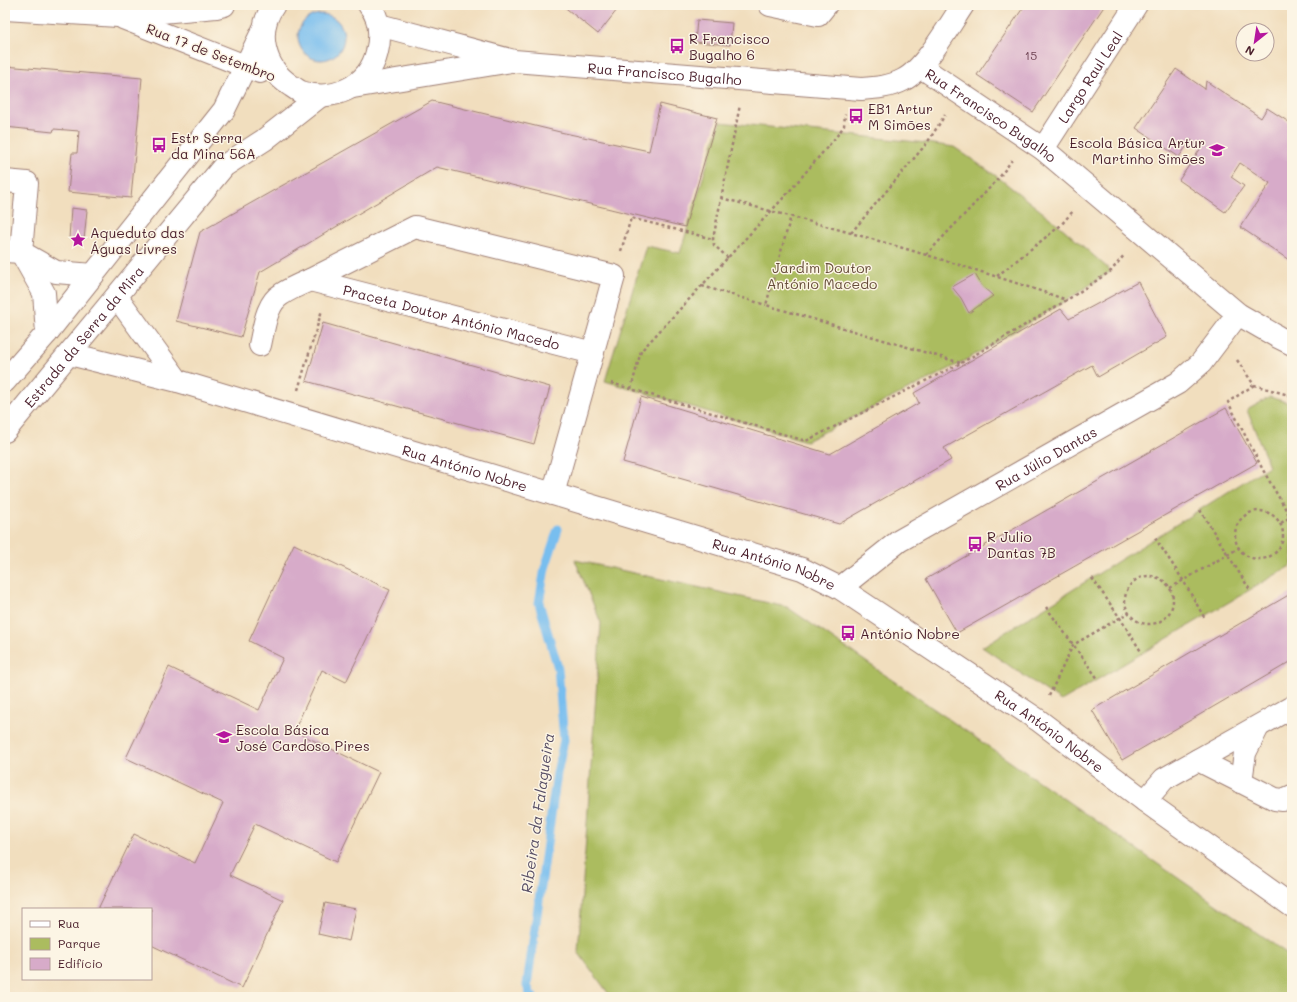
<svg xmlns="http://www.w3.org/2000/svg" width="1297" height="1002" font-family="Mali,sans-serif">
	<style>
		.green { fill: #abbc5f; stroke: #7a6e45 }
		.water { fill: #78beef; stroke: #616e8d }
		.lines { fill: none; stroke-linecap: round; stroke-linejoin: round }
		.stream { stroke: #78beef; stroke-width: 9 }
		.building { fill: #d7abc9 }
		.minor-casing { stroke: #9e7e74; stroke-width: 24 }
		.path { stroke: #9e7e74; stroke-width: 2.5; stroke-dasharray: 3 3; stroke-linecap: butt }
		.minor { stroke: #fff; stroke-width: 22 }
		.labels { text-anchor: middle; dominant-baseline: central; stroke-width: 3; stroke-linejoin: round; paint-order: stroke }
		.number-label { font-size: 12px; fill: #6d4252 }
		.poi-label { font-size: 14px; fill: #4a1f2b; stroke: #fcf5e5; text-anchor: start }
		.street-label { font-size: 14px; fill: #4a1f2b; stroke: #fcf5e5 }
		.park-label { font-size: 14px; fill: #674e3b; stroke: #fcf5e5 }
		.water-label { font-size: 15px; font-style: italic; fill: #584f66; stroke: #fcf5e5 }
	</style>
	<rect width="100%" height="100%" fill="#fcf5e5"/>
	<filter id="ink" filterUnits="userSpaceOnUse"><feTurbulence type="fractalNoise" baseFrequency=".025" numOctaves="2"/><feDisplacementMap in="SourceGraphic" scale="8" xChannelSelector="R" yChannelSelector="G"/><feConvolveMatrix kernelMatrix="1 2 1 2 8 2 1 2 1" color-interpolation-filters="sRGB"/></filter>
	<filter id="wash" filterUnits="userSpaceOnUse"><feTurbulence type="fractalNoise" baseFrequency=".012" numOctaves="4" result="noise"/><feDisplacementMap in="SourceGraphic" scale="16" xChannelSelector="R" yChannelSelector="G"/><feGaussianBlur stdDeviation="0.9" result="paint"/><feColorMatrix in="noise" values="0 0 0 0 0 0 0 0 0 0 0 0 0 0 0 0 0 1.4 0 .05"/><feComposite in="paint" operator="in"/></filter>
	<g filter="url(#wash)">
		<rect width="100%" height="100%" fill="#f1debe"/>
		<g class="green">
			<polygon points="720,122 927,143 954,147 999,178 1060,226 1111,271 1067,300 961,363 806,441 605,381 646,246 680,253"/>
			<polygon points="1270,397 1292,404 1292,565 1061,701 982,647 1269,466 1247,410"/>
			<polygon points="575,560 787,607 1292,957 1292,997 611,997 578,952 601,623"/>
		</g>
		<circle class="water" cx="321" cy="37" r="23"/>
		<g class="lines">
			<polyline class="stream" points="533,997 530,994 527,985 557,773 564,740 558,668 539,603 545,568 558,529"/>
		</g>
		<g id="blocks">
			<g class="building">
				<polygon points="562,5 621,5 598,34"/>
				<polygon points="1025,5 1105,5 1033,112 977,75"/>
				<polygon points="697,20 732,23 730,45 695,42"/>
				<polygon points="5,66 142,78 131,198 68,192 72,153 77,153 79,131 54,129 53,132 5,127"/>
				<polygon points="1176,69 1205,89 1206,81 1261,118 1267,108 1292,124 1292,262 1240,227 1270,183 1240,163 1231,177 1244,186 1225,212 1179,180 1201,148 1191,140 1179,157 1136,128"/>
				<polygon points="432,101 560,132 649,151 660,104 717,118 685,227 437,167 260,272 241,337 176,321 200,232"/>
				<polygon points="71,208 87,210 84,240 69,239"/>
				<polygon points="975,274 982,286 993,296 981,304 969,313 961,298 952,287"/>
				<polygon points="1138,282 1167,337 1098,377 1092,365 944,448 951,460 839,524 623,462 641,397 830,454 919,403 914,393 1061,309 1069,319"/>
				<polygon points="323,323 550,387 534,444 306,381"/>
				<polygon points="1226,408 1257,463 957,633 926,579"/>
				<polygon points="294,544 390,590 346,682 322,670 294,731 379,772 336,862 255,824 230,875 283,900 242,988 151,945 151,909 98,909 134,834 195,863 223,803 126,758 169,667 259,710 283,658 249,641"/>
				<polygon points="1292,593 1292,661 1122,760 1092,710"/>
				<polygon points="325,903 356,909 349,941 318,934"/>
			</g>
		</g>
	</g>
	<g filter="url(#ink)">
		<use href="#blocks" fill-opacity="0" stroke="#9e7e74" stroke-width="1"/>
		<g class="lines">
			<defs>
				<g id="minor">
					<path d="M274 5C255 31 264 68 290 85 293 87 297 90 301 92 333 103 369 86 377 52 381 36 380 18 369 5"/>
					<polyline points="770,5 818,15 826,5"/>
					<polyline points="5,9 118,16 216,7 224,5"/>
					<polyline points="123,18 260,72"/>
					<path id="s1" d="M379 25 514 61 861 89C875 88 890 87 903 80 924 70 949 26 963 5"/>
					<path id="s2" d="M921 67 1043 149 1238 314 1278 337 1292 344"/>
					<polyline points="353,87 506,62"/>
					<path id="s3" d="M1043 149 1136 5"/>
					<polyline points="5,181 27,183 21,252"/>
					<polyline points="5,251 21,252 56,272 93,275"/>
					<polyline points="21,252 44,293 47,333"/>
					<polyline points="117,297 178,381"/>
					<path d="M260 345C264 328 266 303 282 294 291 288 301 284 310 280"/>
					<path id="s4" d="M70 354 178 381 802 569 840 588 1038 720 1145 801 1292 906"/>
					<polyline points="5,381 47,333 224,110 264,28"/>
					<path id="s5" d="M5 431 224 166 264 140 320 96"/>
					<path id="s6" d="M553 494C573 422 594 349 614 276L415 227 310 280 593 353"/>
					<path id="s7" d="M840 588 899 541 1178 383 1201 363 1238 314"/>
					<polyline points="1198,760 1275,799 1283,800 1292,796"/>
					<polyline points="1241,782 1245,753 1258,727"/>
					<polyline points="1145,801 1164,779 1292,707"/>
				</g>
			</defs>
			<use href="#minor" class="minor-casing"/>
			<g class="path">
				<path d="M721 198C837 228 953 261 1067 300"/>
				<polyline points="851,233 927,143 945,115"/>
				<polyline points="621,251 631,218 713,239"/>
				<polyline points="926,255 999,178 1012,160"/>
				<polyline points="728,258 714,245 713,239 740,105"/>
				<polyline points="997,276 1060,226 1074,210"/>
				<polyline points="702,286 766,305"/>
				<polyline points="1237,360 1254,385 1292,396"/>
				<polyline points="961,363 1067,300 1111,271 1125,254"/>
				<polyline points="611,383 806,441 961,363 766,305 791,216"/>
				<polyline points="1254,385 1228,402 1263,470 1292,520"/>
				<polyline points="631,389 641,351 787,194 836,137 844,126 845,114"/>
				<polyline points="298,390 322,310"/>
				<polyline points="1200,510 1250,590"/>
				<circle cx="1259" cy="535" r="24"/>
				<polyline points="1281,523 1292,516"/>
				<polyline points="1155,538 1183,580 1204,617"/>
				<circle cx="1149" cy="600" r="24"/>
				<polyline points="1092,578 1120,618 1142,653"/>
				<polyline points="1170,588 1239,548"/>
				<polyline points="1046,607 1098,679"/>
				<polyline points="1049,696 1073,645 1128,613"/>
			</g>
			<use href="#minor" class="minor"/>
		</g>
	</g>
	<defs>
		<symbol id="bus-bare" viewBox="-9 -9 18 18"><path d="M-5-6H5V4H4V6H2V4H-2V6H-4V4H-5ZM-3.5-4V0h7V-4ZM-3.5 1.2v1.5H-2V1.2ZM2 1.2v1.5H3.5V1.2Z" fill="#b5179e" stroke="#fcf5e5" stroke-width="2.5" paint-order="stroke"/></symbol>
		<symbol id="school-bare" viewBox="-9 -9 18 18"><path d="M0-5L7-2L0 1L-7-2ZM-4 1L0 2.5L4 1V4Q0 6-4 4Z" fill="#b5179e" stroke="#fcf5e5" stroke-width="2.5" paint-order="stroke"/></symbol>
		<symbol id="sight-bare" viewBox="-9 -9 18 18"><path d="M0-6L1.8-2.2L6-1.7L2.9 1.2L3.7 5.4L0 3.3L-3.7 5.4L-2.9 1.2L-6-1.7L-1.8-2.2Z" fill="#b5179e" stroke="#fcf5e5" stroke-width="2.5" paint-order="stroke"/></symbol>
	</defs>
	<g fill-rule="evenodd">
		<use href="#bus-bare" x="666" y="35" width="22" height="22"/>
		<use href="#bus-bare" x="845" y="105" width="22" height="22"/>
		<use href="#bus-bare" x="148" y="134" width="22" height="22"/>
		<use href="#school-bare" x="1206" y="139" width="22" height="22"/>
		<use href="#sight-bare" x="67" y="229" width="22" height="22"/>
		<use href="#bus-bare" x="964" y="533" width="22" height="22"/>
		<use href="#bus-bare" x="837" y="622" width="22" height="22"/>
		<use href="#school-bare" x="213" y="726" width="22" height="22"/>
	</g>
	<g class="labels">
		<g class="number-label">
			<text x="1031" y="55">15</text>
		</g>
		<g class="poi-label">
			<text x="689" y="38">R Francisco<tspan x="689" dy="16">Bugalho 6</tspan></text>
			<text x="868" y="108">EB1 Artur<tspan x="868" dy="16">M Simões</tspan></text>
			<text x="171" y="137">Estr Serra<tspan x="171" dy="16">da Mina 56A</tspan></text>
			<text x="1205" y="142" text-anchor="end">Escola Básica Artur<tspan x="1205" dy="16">Martinho Simões</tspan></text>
			<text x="90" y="232">Aqueduto das<tspan x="90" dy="16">Águas Livres</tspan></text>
			<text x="987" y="536">R Julio<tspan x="987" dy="16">Dantas 7B</tspan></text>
			<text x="860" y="633">António Nobre</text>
			<text x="236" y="729">Escola Básica<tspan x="236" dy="16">José Cardoso Pires</tspan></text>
		</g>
		<g class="street-label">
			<text transform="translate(211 52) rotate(21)">Rua 17 de Setembro</text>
			<text stroke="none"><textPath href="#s1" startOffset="291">Rua Francisco Bugalho</textPath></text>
			<text stroke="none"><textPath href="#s3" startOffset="86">Largo Raul Leal</textPath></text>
			<text stroke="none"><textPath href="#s2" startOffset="85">Rua Francisco Bugalho</textPath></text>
			<text stroke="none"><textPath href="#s6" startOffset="695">Praceta Doutor António Macedo</textPath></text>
			<text stroke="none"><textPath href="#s5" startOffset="123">Estrada da Serra da Mira</textPath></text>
			<text stroke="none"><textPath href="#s7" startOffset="244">Rua Júlio Dantas</textPath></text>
			<text stroke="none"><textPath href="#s4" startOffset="411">Rua António Nobre</textPath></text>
			<text stroke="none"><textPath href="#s4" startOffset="735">Rua António Nobre</textPath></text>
			<text stroke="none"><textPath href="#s4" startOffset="1059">Rua António Nobre</textPath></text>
		</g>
		<g class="park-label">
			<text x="822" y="267">Jardim Doutor<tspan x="822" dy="16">António Macedo</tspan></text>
		</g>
		<g class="water-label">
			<text transform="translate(537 813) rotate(-82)">Ribeira da Falagueira</text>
		</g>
	</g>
	<rect width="1297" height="1002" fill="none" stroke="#fcf5e5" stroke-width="20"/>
	<rect x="22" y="908" width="130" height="72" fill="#fcf5e5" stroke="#b59f9b"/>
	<rect x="30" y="921" width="20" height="6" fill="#ffffff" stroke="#b59f9b"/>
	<text x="58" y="928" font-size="12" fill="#4a1f2b">Rua</text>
	<rect x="30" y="938" width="20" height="12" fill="#abbc5f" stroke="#b59f9b"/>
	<text x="58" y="948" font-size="12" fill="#4a1f2b">Parque</text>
	<rect x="30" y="958" width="20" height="12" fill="#d7abc9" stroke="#b59f9b"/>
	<text x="58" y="968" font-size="12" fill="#4a1f2b">Edifício</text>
	<g transform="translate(1255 42) rotate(210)"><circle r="19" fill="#fcf5e5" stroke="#b59f9b"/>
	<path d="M0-3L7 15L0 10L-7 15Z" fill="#b5179e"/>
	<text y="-6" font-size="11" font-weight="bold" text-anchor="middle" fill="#4a1f2b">N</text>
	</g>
</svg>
